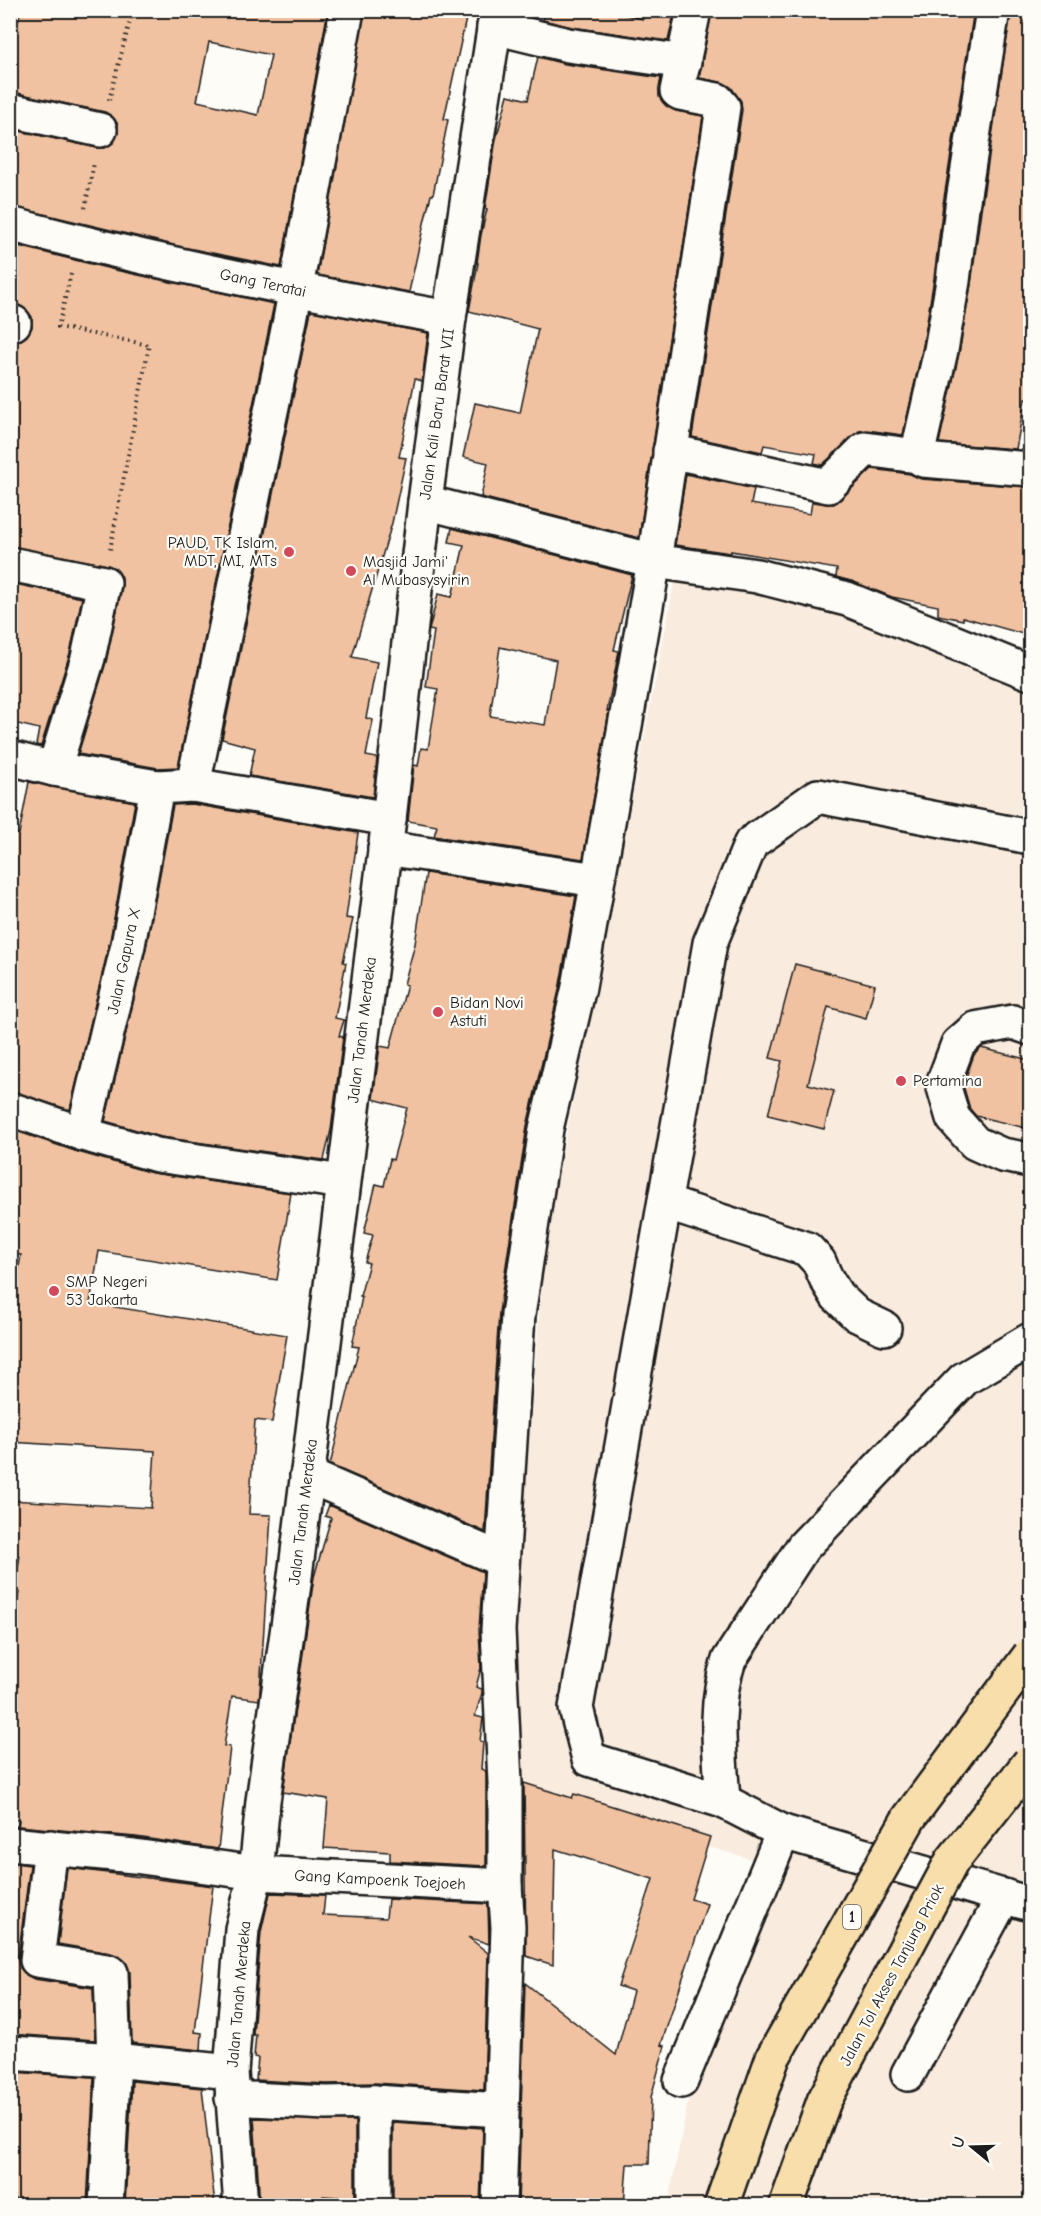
<svg xmlns="http://www.w3.org/2000/svg" width="1041" height="2216" font-family="'Comic Neue',sans-serif">
	<style>
		.built { fill: #f9ebdd }
		.building { fill: #f1c2a1; stroke: #1c1c1c; stroke-width: 1.5; fill-rule: evenodd }
		.lines { fill: none; stroke-linecap: round; stroke-linejoin: round }
		.minor-casing { stroke: #1c1c1c; stroke-width: 38 }
		.path { stroke: #1c1c1c; stroke-width: 4; stroke-dasharray: 1.5 4.5; stroke-linecap: butt }
		.minor { stroke: #fdfcf7; stroke-width: 33 }
		.highway-bridge-casing { stroke: #1c1c1c; stroke-width: 38; stroke-linecap: butt }
		.highway-bridge { stroke: #f8deab; stroke-width: 33 }
		.poi-dot { fill: #d1495b; stroke: #fdfcf7; stroke-width: 2 }
		.labels { text-anchor: middle; dominant-baseline: central; stroke-width: 4.5; stroke-linejoin: round; paint-order: stroke }
		.shield { fill: #fdfcf7; stroke: #605f5e; stroke-width: 1.5 }
		.shield-label { font-size: 15px; font-weight: bold; fill: #1c1c1c }
		.street-label { font-size: 16px; fill: #1c1c1c; stroke: #fdfcf7 }
		.poi-label { font-size: 16px; fill: #1c1c1c; stroke: #fdfcf7; text-anchor: start }
	</style>
	<rect width="100%" height="100%" fill="#fdfcf7"/>
	<filter id="ink" filterUnits="userSpaceOnUse"><feTurbulence type="fractalNoise" baseFrequency=".0167" numOctaves="2"/><feDisplacementMap in="SourceGraphic" scale="12" xChannelSelector="R" yChannelSelector="G"/><feConvolveMatrix kernelMatrix="1 2 1 2 8 2 1 2 1" color-interpolation-filters="sRGB"/></filter>
	<g filter="url(#ink)">
		<polygon class="built" points="678,565 1030,670 1030,2205 668,2205 690,2091 758,1861 502,1788 545,1243"/>
		<g class="building">
			<path d="M21 10H328L281 267 178 246 10 206V129L97 148H105L113 143 118 133V125L113 117 105 112 10 92V51ZM209 42 271 55 258 115 197 101Z"/>
			<polygon points="365,10 451,10 467,14 444,119 448,120 433,195 431,195 425,219 409,292 317,275"/>
			<polygon points="545,10 605,10 643,19 645,10 675,10 668,41 572,27 543,20"/>
			<polygon points="712,10 974,10 943,204 934,278 923,346 903,435 867,430 859,431 822,465 814,463 816,454 764,445 762,452 692,437 742,110 741,101 731,87 720,82 699,78"/>
			<polygon points="1011,10 1030,10 1030,400 1025,399 1016,449 939,443 959,353 971,284 981,210"/>
			<polygon points="538,57 565,64 661,78 659,97 666,106 676,111 703,116 639,538 481,497 488,463 463,457 475,403 520,413 538,329 469,311 478,263 477,263 481,235 487,209 485,209 496,139 508,95 528,100"/>
			<polygon points="10,244 115,270 274,304 178,767 158,768 78,754 106,662 122,587 122,577 116,569 108,565 10,546 10,341 20,341 27,336 32,327 32,317 27,310 19,305 10,304"/>
			<polygon points="311,311 428,333 422,381 415,379 399,457 406,458 392,523 352,657 377,662 366,718 373,720 366,756 377,758 373,797 249,776 255,748 222,739"/>
			<polygon points="872,469 910,474 921,479 1030,487 1030,636 963,617 963,620 938,615 938,606 892,597 854,582 836,577 837,569 731,551 731,553 675,545 686,474 754,489 751,504 810,514 812,502 834,504 841,499"/>
			<path d="M452 528 632 575 614 650 619 651 607 711H609L583 859 434 836 437 826 408 821 414 765 418 766 421 748 428 749 438 689 426 687 434 631 429 630 438 594 452 597 464 545 449 542ZM500 647 556 660 545 725 490 716Z"/>
			<polygon points="10,583 82,598 70,653 41,746 36,745 39,729 10,722"/>
			<polygon points="29,782 135,802 110,941 70,1110 10,1091 10,832 19,834"/>
			<polygon points="192,804 358,833 346,918 353,919 343,962 346,963 335,1018 344,1020 339,1036 343,1037 331,1130 324,1160 161,1137 105,1121 146,948 173,805"/>
			<polygon points="426,873 576,896 559,990 527,1126 499,1312 485,1532 330,1465 359,1347 352,1346 362,1297 360,1296 369,1263 365,1262 373,1235 364,1233 376,1184 384,1186 390,1159 393,1160 407,1108 373,1099 380,1046 390,1048 407,985 404,984 415,944"/>
			<polygon points="795,964 875,985 866,1018 828,1007 808,1084 834,1091 824,1129 768,1115 782,1061 770,1058"/>
			<polygon points="981,1048 1030,1060 1030,1129 976,1116 970,1109 963,1085 974,1055"/>
			<polygon points="10,1129 78,1152 152,1173 291,1193 277,1280 99,1251 90,1303 287,1335 272,1422 255,1420 249,1514 271,1515 260,1691 259,1700 232,1696 224,1746 230,1747 218,1849 136,1837 18,1826 19,1820 10,1819 10,1644 19,1592 14,1591 20,1556 10,1555 10,1500 151,1508 155,1451 10,1442 10,1320 21,1255 10,1254"/>
			<polygon points="329,1505 483,1572 479,1629 481,1668 476,1687 482,1689 482,1693 475,1716 483,1718 480,1741 483,1742 481,1769 486,1771 486,1866 390,1861 390,1852 324,1848 328,1799 283,1792 314,1577 331,1518 325,1516"/>
			<polygon points="524,1783 572,1798 574,1794 710,1837 691,1899 707,1904 661,2045 665,2046 651,2097 649,2164 627,2164 624,2205 518,2205 525,1983 616,2055 633,1991 618,1986 653,1879 555,1849 553,1965 526,1956"/>
			<polygon points="14,1863 30,1865 18,1958 20,1968 26,1975 34,1979 93,1988 95,2040 10,2034 10,1885"/>
			<polygon points="67,1868 213,1886 195,2032 202,2033 201,2050 132,2043 130,1972 126,1962 119,1956 110,1953 58,1944"/>
			<polygon points="270,1893 325,1895 323,1915 386,1918 388,1899 488,1904 489,1944 468,1937 488,1953 484,2090 375,2083 326,2084 256,2080 258,2058 254,2057 256,2035 253,2035 261,1932"/>
			<polygon points="10,2072 94,2077 87,2205 38,2205 22,2204 23,2200 10,2198"/>
			<polygon points="132,2081 202,2088 215,2205 125,2205"/>
			<polygon points="254,2118 355,2121 355,2198 323,2196 322,2205 260,2205"/>
			<polygon points="393,2122 483,2128 480,2205 432,2205 393,2202"/>
		</g>
		<g class="lines">
			<defs>
				<g id="minor">
					<polyline points="494,27 568,45 684,62"/>
					<polyline points="10,110 100,130"/>
					<path d="M10 224C155 263 302 292 449 318"/>
					<polyline points="10,322 14,323"/>
					<polyline points="670,451 828,486 865,449 917,456 923,460 1030,469"/>
					<polyline points="917,456 941,350 953,281 962,207 993,10"/>
					<polyline points="425,502 654,561 757,576 847,599 1030,673"/>
					<polyline points="10,564 104,583 88,658 54,769"/>
					<polyline points="10,758 54,769 157,787 193,785 389,819"/>
					<polyline points="193,785 290,320 347,10"/>
					<polyline points="1030,837 818,796 751,843 710,943 576,1708 589,1759 723,1801 783,1832 1030,1904"/>
					<polyline points="385,848 597,880"/>
					<polyline points="1030,1028 1013,1022 975,1029 958,1044 943,1084 953,1118 975,1143 1002,1155 1030,1160"/>
					<polyline points="10,1109 83,1134 157,1155 343,1182"/>
					<polyline points="83,1134 128,945 157,787"/>
					<polyline points="665,1203 807,1249 819,1262 826,1278 837,1296 857,1315 884,1328"/>
					<polyline points="307,1475 502,1560"/>
					<path d="M723 1801C720 1752 713 1706 729 1660L803 1547 964 1379 1030 1340"/>
					<polyline points="10,1844 134,1856 256,1873 505,1886"/>
					<polyline points="51,1847 37,1960 107,1971 111,1973 114,2060 106,2206"/>
					<polyline points="10,2053 114,2060 231,2072"/>
					<polyline points="908,2074 1004,1896"/>
					<polyline points="681,2081 783,1832"/>
					<polyline points="232,2098 326,2103 374,2102 501,2110"/>
					<polyline points="374,2102 374,2206"/>
					<polyline points="241,2206 231,2072 242,1929 256,1873 263,1801 294,1584 389,819 425,502 449,318 497,10"/>
					<polyline points="499,2206 508,1927 505,1886 505,1783 498,1630 518,1315 546,1129 579,987 654,561 723,107 717,100 680,93 677,91 694,10"/>
				</g>
			</defs>
			<use href="#minor" class="minor-casing"/>
			<g class="path">
				<polyline points="109,100 133,10"/>
				<polyline points="85,208 94,163"/>
				<polyline points="71,274 58,327 149,345 110,550"/>
			</g>
			<use href="#minor" class="minor"/>
			<defs>
				<g id="highway-bridge">
					<polyline points="721,2206 773,2057 909,1818 1030,1655"/>
					<polyline points="786,2206 824,2101 952,1861 1030,1762"/>
				</g>
			</defs>
			<use href="#highway-bridge" class="highway-bridge-casing"/>
			<use href="#highway-bridge" class="highway-bridge"/>
		</g>
	</g>
	<g class="poi-dot">
		<circle cx="289" cy="552" r="6"/>
		<circle cx="351" cy="571" r="6"/>
		<circle cx="438" cy="1012" r="6"/>
		<circle cx="901" cy="1081" r="6"/>
		<circle cx="54" cy="1291" r="6"/>
	</g>
	<g class="labels">
		<rect class="shield" x="843" y="1905" width="18" height="24" rx="4.5"/>
		<g class="shield-label">
			<text x="852" y="1917">1</text>
		</g>
		<g class="street-label">
			<text transform="translate(263 283) rotate(12)">Gang Teratai</text>
			<text transform="translate(437 414) rotate(-82)">Jalan Kali Baru Barat VII</text>
			<text transform="translate(124 961) rotate(-78)">Jalan Gapura X</text>
			<text transform="translate(362 1030) rotate(-83)">Jalan Tanah Merdeka</text>
			<text transform="translate(303 1512) rotate(-83)">Jalan Tanah Merdeka</text>
			<text transform="translate(380 1880) rotate(3)">Gang Kampoenk Toejoeh</text>
			<text transform="translate(892 1975) rotate(-62)">Jalan Tol Akses Tanjung Priok</text>
			<text transform="translate(239 1994) rotate(-85)">Jalan Tanah Merdeka</text>
		</g>
		<g class="poi-label">
			<text x="277" y="543" text-anchor="end">PAUD, TK Islam,<tspan x="277" dy="18">MDT, MI, MTs</tspan></text>
			<text x="363" y="562">Masjid Jami'<tspan x="363" dy="18">Al Mubasysyirin</tspan></text>
			<text x="450" y="1003">Bidan Novi<tspan x="450" dy="18">Astuti</tspan></text>
			<text x="913" y="1081">Pertamina</text>
			<text x="66" y="1282">SMP Negeri<tspan x="66" dy="18">53 Jakarta</tspan></text>
		</g>
	</g>
	<rect width="1041" height="2216" fill="none" stroke="#fdfcf7" stroke-width="36"/>
	<rect x="18" y="18" width="1005" height="2180" fill="none" stroke="#1c1c1c" stroke-width="2" filter="url(#ink)"/>
	<g transform="translate(972 2147) rotate(289)" stroke="#fdfcf7" stroke-width="4.5" paint-order="stroke">
	<path d="M0-4.5L10 22L0 15L-10 22Z" fill="#1c1c1c"/>
	<text y="-9" font-size="16" font-weight="bold" text-anchor="middle" fill="#1c1c1c">U</text>
	</g>
</svg>
